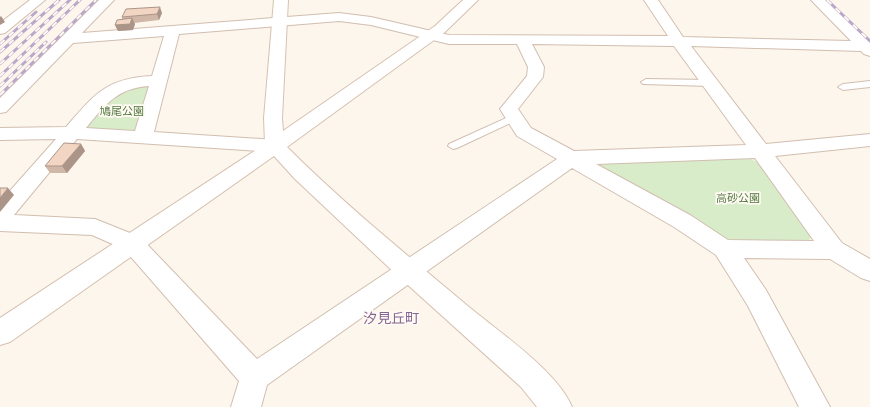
<svg xmlns="http://www.w3.org/2000/svg" width="870" height="407" font-family="'Public Sans','Noto Sans JP',sans-serif">
	<style>
		.green { fill: #d8ecc9 }
		.lines { fill: none; stroke-linecap: round; stroke-linejoin: round }
		.lane-casing { stroke: #d1beb0; stroke-width: 2 }
		.street-casing { stroke: #d1beb0; stroke-width: 2 }
		.secondary-casing { stroke: #d6c0b0; stroke-width: 2 }
		.lane { fill: #fff; fill-rule: evenodd }
		.street { fill: #fff; fill-rule: evenodd }
		.secondary { fill: #fff; fill-rule: evenodd }
		.rail-casing { stroke: #b9a8c9; stroke-width: 3 }
		.rail { stroke: #fffaf3; stroke-width: 2; stroke-dasharray: 6; stroke-linecap: butt }
		.wall { fill: #d1b7a8 }
		.shaded-wall { fill: #aa9588 }
		.building { fill: #f3d5c3; stroke: #aa9588 }
		.labels { text-anchor: middle; dominant-baseline: central; stroke-width: 3.5; stroke-linejoin: round; paint-order: stroke }
		.park-label { font-size: 11px; fill: #537a41; stroke: #fffaf3 }
		.near-neighbourhood-label { font-size: 14px; fill: #846695; stroke: #fffaf3 }
	</style>
	<rect width="100%" height="100%" fill="#fdf6ec"/>
	<g class="green">
		<path d="M150 84 139 129C126 135 94 134 82 127L108 95Z"/>
		<polygon points="743,156 765,165 813,235 804,246 735,243 599,168 601,162"/>
	</g>
	<g class="lines">
		<defs>
			<g id="lane">
				<polygon points="646,79 710,80 715,83 710,86 643,84 641,82"/>
				<polygon points="870,81 870,87 843,90 838,87 843,84"/>
				<polygon points="515,114 519,115 520,117 519,119 457,148 453,149 448,146 449,144"/>
			</g>
			<g id="street">
				<polygon points="30,0 45,0 5,33 0,34 0,23"/>
				<path d="M99 0H114L82 33 339 13 371 17 449 35 668 36 644 0H658L683 37 851 41 811 0H826L870 42V56L864 54 861 51 691 46 766 144 870 134V146L775 156 842 243 870 259V281L861 278 830 259 744 258 766 290 830 407H799L748 306 716 255 674 227 572 168 267 385 261 407H231L239 381 124 249 92 235 0 231V202L56 139 0 140V128L66 127C94 95 106 78 152 76L164 36 73 43 6 112 0 113V98ZM339 21 371 25 449 44H517L528 67 527 76 500 109 517 136 557 159 257 359 140 237 95 219 14 215 77 139 275 152 282 150 285 146 282 142 275 140 154 132 179 34ZM532 44 674 46 746 145 574 151 531 128 518 109 543 77 544 67ZM149 86 135 131 86 128C105 105 117 88 149 86ZM755 158 814 241 728 240 690 215 596 164Z"/>
			</g>
			<path id="secondary" d="M274 0H288L282 118 283 131 435 26 463 0H478L445 32 287 147C344 204 407 255 469 307 499 332 557 371 572 407H537L521 387 399 277 295 179 274 156 10 342 0 345V318L265 144 264 118Z"/>
		</defs>
		<use href="#lane" class="lane-casing"/>
		<use href="#street" class="street-casing"/>
		<use href="#secondary" class="secondary-casing"/>
		<use href="#lane" class="lane"/>
		<use href="#street" class="street"/>
		<use href="#secondary" class="secondary"/>
		<defs>
			<g id="rail">
				<polyline points="827,0 870,41"/>
				<polyline points="0,44 36,12"/>
				<polyline points="0,52 59,0"/>
				<polyline points="0,64 70,0"/>
				<polyline points="0,76 80,0"/>
				<polyline points="0,86 46,42"/>
				<polyline points="0,95 96,0"/>
			</g>
		</defs>
		<use href="#rail" class="rail-casing"/>
		<use href="#rail" class="rail"/>
	</g>
	<g class="wall">
		<polygon points="162,13 159,20 134,23 135,24 133,30 118,31 115,25 122,19 122,17"/>
		<polygon points="81,144 85,151 67,173 50,173 45,166"/>
	</g>
	<g class="shaded-wall">
		<polygon points="160,7 162,13 159,20 157,14"/>
		<polygon points="1,16 5,22 0,25 0,17"/>
		<polygon points="132,18 135,24 133,30 118,31 115,25"/>
		<polygon points="81,144 85,151 67,173 62,166"/>
		<polygon points="8,188 14,195 0,212 0,198"/>
	</g>
	<g class="building">
		<polygon points="160,7 157,14 122,17 126,9"/>
		<polygon points="132,18 130,24 115,25 117,20"/>
		<polygon points="64,143 81,144 62,166 45,166"/>
		<polygon points="0,188 8,188 0,198"/>
	</g>
	<g class="labels">
		<g class="park-label">
			<text x="122" y="111">鳩尾公園</text>
			<text x="738" y="198">高砂公園</text>
		</g>
		<g class="near-neighbourhood-label">
			<text x="391" y="318">汐見丘町</text>
		</g>
	</g>
</svg>
